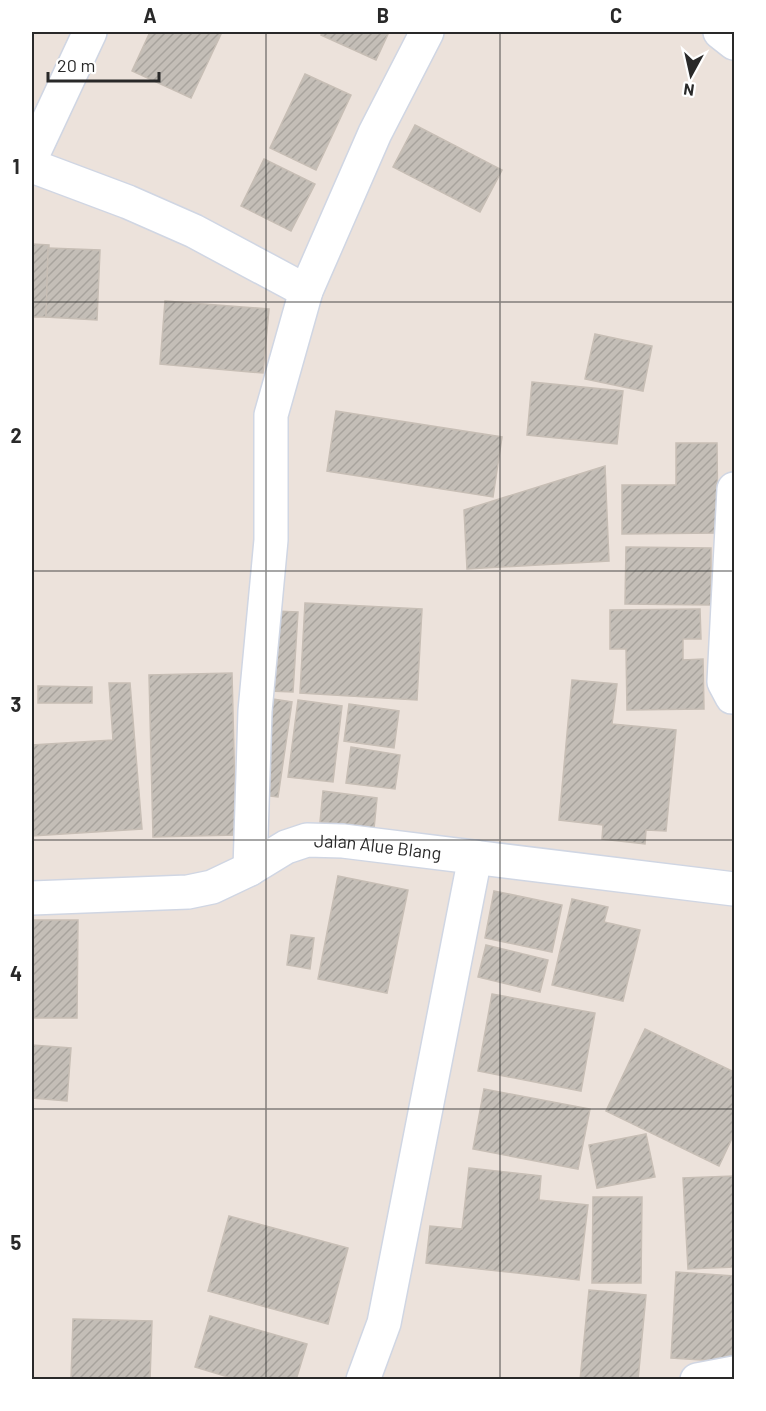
<svg xmlns="http://www.w3.org/2000/svg" width="766" height="1411" font-family="Barlow,sans-serif">
	<style>
		.building { fill: url(#building-hatch); stroke: #c7beb5; stroke-width: 1.5 }
		.lines { fill: none; stroke-linecap: round; stroke-linejoin: round }
		.minor-casing { stroke: #d0d6e3; stroke-width: 36 }
		.minor { stroke: #fff; stroke-width: 33 }
		.grid { fill: none; stroke: #292929; stroke-width: 1.5; stroke-opacity: 0.55 }
		.labels { text-anchor: middle; dominant-baseline: central; stroke-width: 4.5; stroke-linejoin: round; paint-order: stroke }
		.street-label { font-size: 18px; fill: #292929; stroke: #fff }
		.neatline { fill: none; stroke: #292929; stroke-width: 2 }
		.grid-label { font-size: 20px; text-anchor: middle; font-weight: bold; fill: #292929 }
	</style>
	<defs>
		<pattern id="building-hatch" width="6" height="6" patternUnits="userSpaceOnUse" patternTransform="scale(1.5)"><rect width="6" height="6" fill="#c4beb7"/><path d="M-1 1l2-2M0 6l6-6M5 7l2-2" fill="none" stroke="#a8a39d"/></pattern>
	</defs>
	<rect width="100%" height="100%" fill="#ece2db"/>
	<g class="building">
		<polygon points="150,32 222,32 191,98 132,71"/>
		<polygon points="322,32 389,32 376,60 321,35"/>
		<polygon points="305,74 351,95 316,170 270,148"/>
		<polygon points="415,125 502,170 480,212 393,167"/>
		<polygon points="264,159 315,184 291,231 241,206"/>
		<polygon points="32,244 49,245 46,317 32,317"/>
		<polygon points="48,248 100,250 97,320 46,317"/>
		<polygon points="165,301 269,309 263,373 160,364"/>
		<polygon points="595,334 652,346 643,391 585,379"/>
		<polygon points="532,382 623,391 617,444 527,435"/>
		<polygon points="336,411 502,437 493,497 327,471"/>
		<polygon points="676,443 717,443 718,533 622,534 622,485 676,485"/>
		<polygon points="605,466 609,561 467,569 464,510"/>
		<polygon points="626,547 711,548 711,605 625,604"/>
		<polygon points="305,603 422,609 417,700 300,693"/>
		<polygon points="700,609 701,639 683,639 683,660 703,659 704,709 627,710 626,649 610,649 610,610"/>
		<polygon points="274,611 298,612 293,692 269,691"/>
		<polygon points="232,673 236,835 153,837 149,675"/>
		<polygon points="572,680 617,684 612,724 676,730 666,831 646,830 645,844 602,839 603,825 559,820"/>
		<polygon points="109,683 130,683 142,829 32,836 32,745 113,740"/>
		<polygon points="38,686 92,687 92,703 38,703"/>
		<polygon points="266,698 292,702 278,797 253,794"/>
		<polygon points="298,700 342,706 333,782 288,777"/>
		<polygon points="349,704 399,711 394,748 344,741"/>
		<polygon points="351,747 400,755 395,789 346,783"/>
		<polygon points="323,791 377,798 374,829 320,822"/>
		<polygon points="338,876 408,890 387,993 318,979"/>
		<polygon points="494,891 562,905 552,952 485,938"/>
		<polygon points="572,899 608,907 604,922 640,930 623,1001 552,985"/>
		<polygon points="32,920 78,920 77,1018 32,1018"/>
		<polygon points="291,935 314,938 310,969 287,965"/>
		<polygon points="486,945 548,960 540,992 478,977"/>
		<polygon points="492,994 595,1013 581,1091 478,1071"/>
		<polygon points="645,1029 734,1072 734,1134 719,1166 606,1111"/>
		<polygon points="32,1045 71,1048 67,1101 32,1098"/>
		<polygon points="484,1089 590,1109 578,1169 473,1149"/>
		<polygon points="646,1134 655,1177 597,1188 589,1145"/>
		<polygon points="469,1168 541,1176 539,1200 588,1205 579,1280 426,1263 430,1226 462,1229"/>
		<polygon points="734,1176 734,1267 688,1269 683,1178"/>
		<polygon points="593,1197 642,1197 641,1283 592,1283"/>
		<polygon points="229,1216 348,1248 328,1324 208,1291"/>
		<polygon points="676,1272 734,1276 734,1362 671,1358"/>
		<polygon points="589,1290 646,1295 638,1380 580,1380"/>
		<polygon points="210,1316 307,1344 296,1380 238,1380 195,1367"/>
		<polygon points="73,1319 152,1321 150,1380 71,1380"/>
	</g>
	<g class="lines">
		<defs>
			<g id="minor">
				<polyline points="720,32 734,43"/>
				<polyline points="32,156 90,32"/>
				<polyline points="32,166 128,202 194,231 306,291"/>
				<polyline points="734,489 724,682 732,697 734,697"/>
				<polyline points="250,869 255,711 271,540 271,415 306,291 375,133 427,32"/>
				<path id="s1" d="M32 898 188 892 212 887 250 869 286 847 307 840 343 841 734 889"/>
				<polyline points="363,1380 384,1323 475,857"/>
				<polyline points="697,1380 734,1373"/>
			</g>
		</defs>
		<use href="#minor" class="minor-casing"/>
		<use href="#minor" class="minor"/>
	</g>
	<path class="grid" d="M266 32V1380M500 32V1380M32 302H734M32 571H734M32 840H734M32 1109H734"/>
	<g class="labels">
		<g class="street-label">
			<text stroke="none"><textPath href="#s1" startOffset="358">Jalan Alue Blang</textPath></text>
		</g>
	</g>
	<rect width="766" height="1411" fill="none" stroke="#ffffff" stroke-width="66"/>
	<g transform="translate(691 75) rotate(188)" stroke="#ffffff" stroke-width="4.5" paint-order="stroke">
	<path d="M0-4.5L10 22L0 15L-10 22Z" fill="#292929"/>
	<text y="-9" font-size="16" font-weight="bold" text-anchor="middle" fill="#292929">N</text>
	</g>
	<path d="M48 72v9h111v-9" fill="none" stroke="#292929" stroke-width="3"/>
	<text x="57" y="72" font-size="18" fill="#292929" stroke="#ffffff" stroke-width="4.5" paint-order="stroke">20 m</text>
	<rect x="33" y="33" width="700" height="1345" class="neatline"/>
	<g class="grid-label">
		<text x="150" y="23">A</text>
		<text x="383" y="23">B</text>
		<text x="616" y="23">C</text>
		<text x="16" y="174">1</text>
		<text x="16" y="443">2</text>
		<text x="16" y="712">3</text>
		<text x="16" y="981">4</text>
		<text x="16" y="1250">5</text>
	</g>
</svg>
